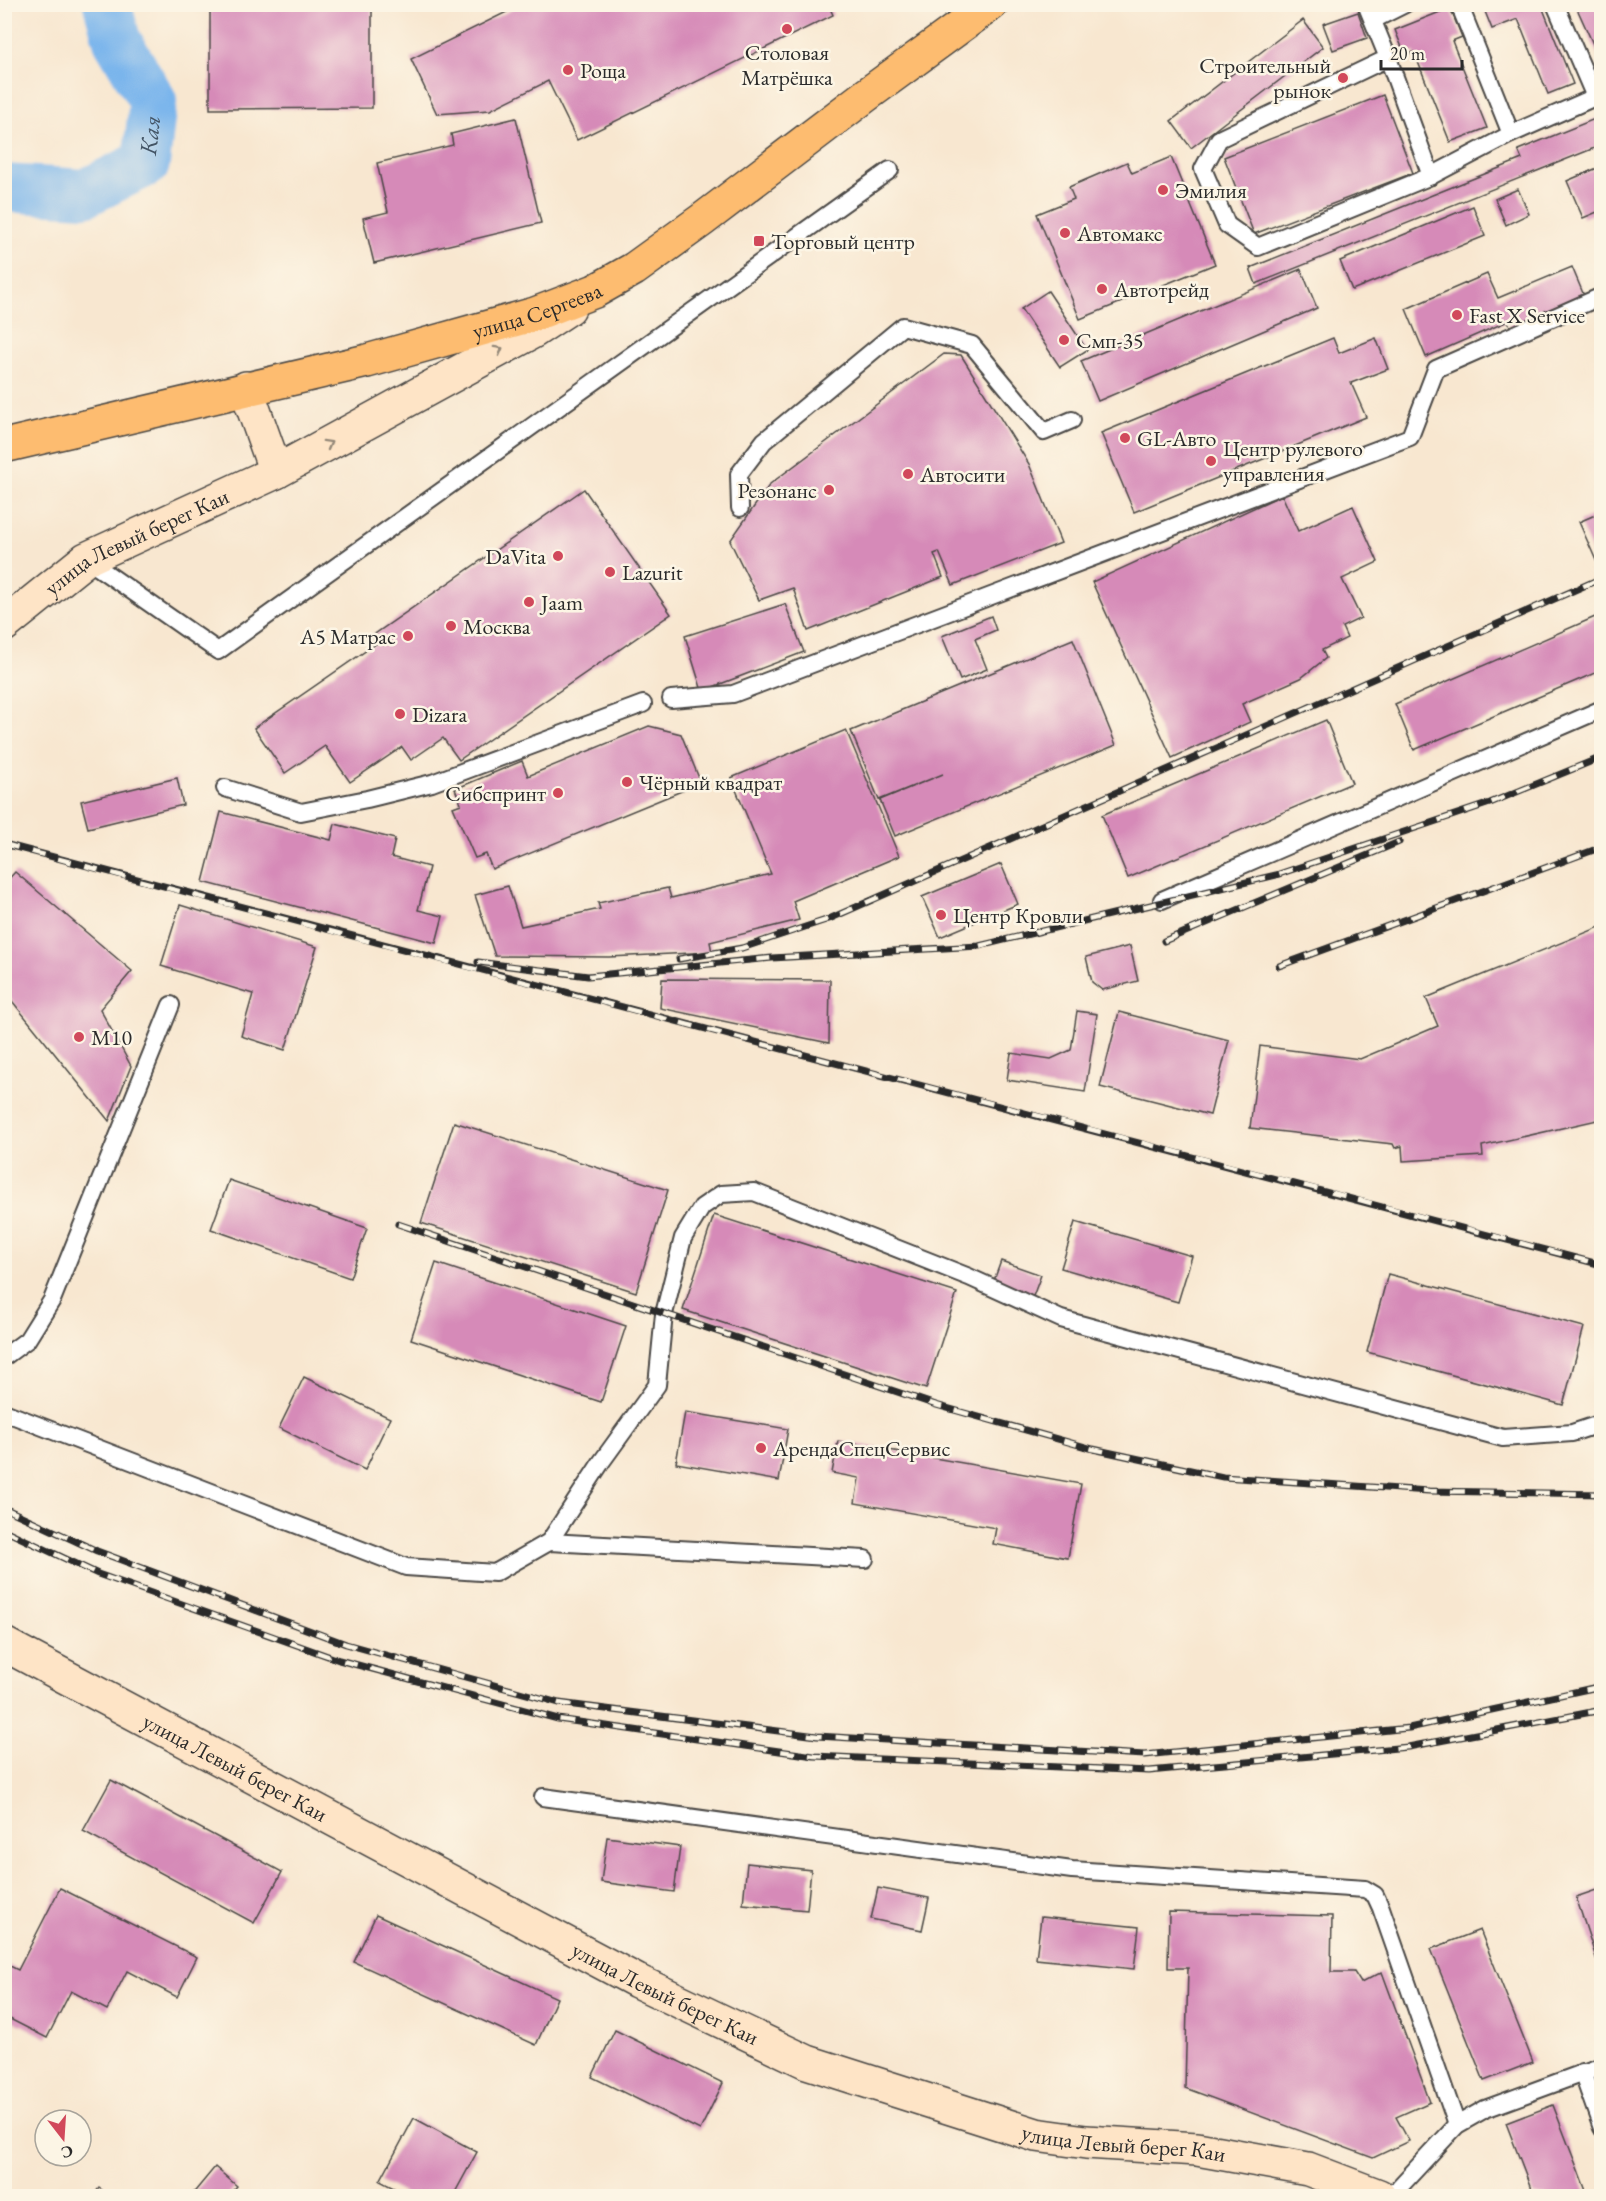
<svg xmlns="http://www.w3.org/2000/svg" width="1606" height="2201" font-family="'EB Garamond',serif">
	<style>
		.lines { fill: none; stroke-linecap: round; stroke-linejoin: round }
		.river { stroke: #7ab5ec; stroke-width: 48 }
		.building { fill: #d68ab8 }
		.lane-casing { stroke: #4a4744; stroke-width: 20 }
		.secondary-casing { stroke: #4a4744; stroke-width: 36 }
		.primary-casing { stroke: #4a4744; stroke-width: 36 }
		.lane { stroke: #fff; stroke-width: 16 }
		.secondary { stroke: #fee4c6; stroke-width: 33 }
		.primary { stroke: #fdbc70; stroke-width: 33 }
		.rail-casing { stroke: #2b2b2b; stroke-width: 7 }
		.rail { stroke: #fcf5e5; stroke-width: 4.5; stroke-dasharray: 14; stroke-linecap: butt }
		.oneway { stroke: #948878 }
		.poi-dot { fill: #d1495b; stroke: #fcf5e5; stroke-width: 2 }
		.labels { text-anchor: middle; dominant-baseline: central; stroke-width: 5; stroke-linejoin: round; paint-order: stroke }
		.poi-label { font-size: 22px; fill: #2b2b2b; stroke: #fcf5e5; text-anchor: start }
		.street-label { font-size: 22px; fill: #2b2b2b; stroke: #fcf5e5 }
		.water-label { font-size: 24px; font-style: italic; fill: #435465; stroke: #fcf5e5 }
	</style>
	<rect width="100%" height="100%" fill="#fcf5e5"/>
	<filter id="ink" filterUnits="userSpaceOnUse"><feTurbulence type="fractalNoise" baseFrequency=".0167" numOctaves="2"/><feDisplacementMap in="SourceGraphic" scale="12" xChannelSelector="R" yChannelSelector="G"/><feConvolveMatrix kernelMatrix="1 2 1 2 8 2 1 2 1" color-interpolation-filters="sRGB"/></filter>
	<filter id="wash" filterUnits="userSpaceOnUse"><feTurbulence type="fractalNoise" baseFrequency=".008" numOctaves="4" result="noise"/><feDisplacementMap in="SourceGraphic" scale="24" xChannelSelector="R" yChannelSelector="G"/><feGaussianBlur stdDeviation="1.35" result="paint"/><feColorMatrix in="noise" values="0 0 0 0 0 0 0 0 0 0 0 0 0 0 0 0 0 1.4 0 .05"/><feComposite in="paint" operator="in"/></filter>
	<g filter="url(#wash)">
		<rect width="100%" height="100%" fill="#f8e7d0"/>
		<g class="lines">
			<path class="river" id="s1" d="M4 188 85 193 146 163 153 101 117 40 107 4"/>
		</g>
		<g id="blocks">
			<g class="building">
				<polygon points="210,4 372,4 372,108 210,109"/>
				<polygon points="523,4 828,4 833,15 577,140 548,81 490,110 437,114 411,59"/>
				<polygon points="1482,4 1541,4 1573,84 1548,94 1518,19 1492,29"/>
				<polygon points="1575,4 1602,4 1602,64"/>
				<polygon points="1450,8 1462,37 1452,41 1487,128 1450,142 1414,52 1405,55 1395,30"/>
				<polygon points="1358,12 1367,38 1333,50 1323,24"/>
				<polygon points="1303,20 1323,47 1191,148 1171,121"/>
				<polygon points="1383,95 1413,173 1254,234 1224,157"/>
				<polygon points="1602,116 1602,145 1256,284 1250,268 1522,159 1518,150"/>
				<polygon points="516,118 541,223 374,263 363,218 388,212 377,163 453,145 451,134"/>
				<polygon points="1171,157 1215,264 1080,319 1037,214 1074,199 1069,187 1127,162 1132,173"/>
				<polygon points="1602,166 1602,210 1583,218 1567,181"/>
				<polygon points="1518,189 1529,214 1506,225 1495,199"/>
				<polygon points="1473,206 1485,236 1352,290 1340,261"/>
				<polygon points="1572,267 1585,298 1511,329 1508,321 1426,357 1406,309 1487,274 1498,298"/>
				<polygon points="1301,269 1317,308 1098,401 1081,361"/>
				<polygon points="1048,291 1087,350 1060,367 1021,309"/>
				<polygon points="1333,338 1339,353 1376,338 1388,369 1351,383 1366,417 1134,512 1101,433"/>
				<polygon points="944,354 961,355 1029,464 1061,543 953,585 939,552 934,554 943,577 808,631 793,588 759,600 730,541 770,484"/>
				<polygon points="584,489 671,614 459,760 443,738 411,760 402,747 350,782 325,746 285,773 254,728 377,643 372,636"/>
				<polygon points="1282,495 1298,531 1353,506 1378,562 1342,579 1361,618 1342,627 1347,638 1322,650 1326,658 1301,678 1242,704 1250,722 1172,758 1092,582"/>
				<polygon points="1602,512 1602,574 1579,522"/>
				<polygon points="785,604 804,652 702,691 685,636"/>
				<polygon points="1602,614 1602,670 1414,750 1395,704"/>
				<polygon points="991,616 996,630 975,639 987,669 960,680 942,636"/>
				<polygon points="1073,639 1116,745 895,836 880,800 943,774 879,800 851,731"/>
				<polygon points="1326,720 1352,783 1128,878 1102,815"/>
				<polygon points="649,726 681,734 701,783 492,869 486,854 475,858 453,807 461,804 455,789 522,761 528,776"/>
				<polygon points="846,730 899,856 793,901 799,920 710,942 712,952 609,957 495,956 475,895 508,886 521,926 600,909 598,903 668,888 671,898 771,874 731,778"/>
				<polygon points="177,778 183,805 88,828 81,801"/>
				<polygon points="221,812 331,840 335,824 395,839 391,857 429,867 418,910 443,916 436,943 203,882"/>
				<polygon points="1001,864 1018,904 940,937 922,897"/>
				<polygon points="15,872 132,971 100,1009 131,1066 109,1121 4,991 4,884"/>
				<polygon points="180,905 317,947 285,1050 241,1036 253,994 161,966"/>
				<polygon points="1602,926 1602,1119 1482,1146 1483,1156 1403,1161 1402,1146 1395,1148 1393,1144 1250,1128 1260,1046 1360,1059 1438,1026 1426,998"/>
				<polygon points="1130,946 1138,981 1102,990 1092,982 1086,957"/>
				<polygon points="662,979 830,980 829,1043 660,1008"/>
				<polygon points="1077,1011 1097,1014 1085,1092 1007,1080 1011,1053 1051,1059 1071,1050"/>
				<polygon points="1119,1012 1229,1040 1210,1115 1100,1087"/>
				<polygon points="454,1122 668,1190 636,1292 421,1223"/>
				<polygon points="229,1180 367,1228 350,1278 211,1229"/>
				<polygon points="714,1215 957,1293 926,1389 683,1310"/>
				<polygon points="1075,1222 1192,1256 1178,1302 1061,1268"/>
				<polygon points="1001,1261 1041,1275 1032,1299 992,1286"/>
				<polygon points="436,1263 626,1326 601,1402 411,1339"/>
				<polygon points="1388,1274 1584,1327 1563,1405 1367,1352"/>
				<polygon points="304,1377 390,1418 365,1470 279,1428"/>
				<polygon points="685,1412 788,1429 779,1481 676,1463"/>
				<polygon points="838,1441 1081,1484 1068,1558 993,1544 996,1528 855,1503 859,1478 832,1473"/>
				<polygon points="111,1780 282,1872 254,1923 83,1831"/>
				<polygon points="607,1837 680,1847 674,1892 601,1882"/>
				<polygon points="747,1863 811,1870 807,1910 743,1904"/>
				<polygon points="60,1888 197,1957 177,1997 127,1971 107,2010 71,1991 47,2038 4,2016 4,1963 18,1970"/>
				<polygon points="878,1888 929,1898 922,1930 871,1919"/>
				<polygon points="1602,1888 1602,1973 1601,1973 1576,1897"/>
				<polygon points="1169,1912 1332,1916 1331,1972 1354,1972 1361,1983 1382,1972 1430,2102 1396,2117 1409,2141 1373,2158 1185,2088 1188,1968 1168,1968"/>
				<polygon points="376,1915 557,1998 536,2045 354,1962"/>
				<polygon points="1041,1917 1139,1927 1134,1969 1036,1959"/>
				<polygon points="1480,1930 1533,2062 1484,2081 1431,1949"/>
				<polygon points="615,2030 723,2083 700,2130 592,2077"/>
				<polygon points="1553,2105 1588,2196 1534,2196 1506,2123"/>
				<polygon points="414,2118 477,2152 453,2196 409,2196 380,2181"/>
				<polygon points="215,2167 237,2186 228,2196 191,2196"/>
				<polygon points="99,2188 111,2196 93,2196"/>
			</g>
		</g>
	</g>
	<g filter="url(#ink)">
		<use href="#blocks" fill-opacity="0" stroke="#4a4744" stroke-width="1.5"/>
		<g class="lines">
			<defs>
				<g id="lane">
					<polyline points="1366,4 1388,58 1219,139 1203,169 1227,225 1258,247 1431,176 1511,134 1595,97 1555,4"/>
					<polyline points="1459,4 1511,134"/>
					<polyline points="1373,20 1405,4"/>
					<polyline points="1388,58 1431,176"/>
					<polyline points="740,508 739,474 764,441 903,326 972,345 1044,432 1072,420"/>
					<polyline points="86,559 218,651 890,170"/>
					<polyline points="671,699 733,694 1410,437 1436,369 1602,296"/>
					<polyline points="225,788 301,812 367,799 432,783 643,704"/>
					<polyline points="1162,900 1602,709"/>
					<polyline points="4,1357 27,1340 52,1300 171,1005"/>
					<polyline points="4,1412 406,1567 495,1573 549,1542 602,1461 657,1385 664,1314 683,1238 702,1207 721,1194 754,1192 969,1277 1061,1319 1503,1438 1572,1433 1602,1423"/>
					<polyline points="549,1542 865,1559"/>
					<polyline points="543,1797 1072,1870 1365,1889 1375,1895 1381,1908 1457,2125"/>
					<polyline points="1582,2072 1602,2128"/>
					<polyline points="1391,2196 1457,2125 1485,2109 1602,2066"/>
				</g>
				<g id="secondary">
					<polyline points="246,388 276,472"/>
					<path id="s2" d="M4 625 86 559 276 472 534 331 569 308"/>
					<path id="s3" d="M4 1644 637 1981 807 2062 1036 2135 1086 2142 1197 2149 1308 2169 1379 2196"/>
				</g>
				<g id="primary">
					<path id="s4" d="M4 446 367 361 535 314 595 291 634 269 702 220 865 96 991 4"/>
				</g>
			</defs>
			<use href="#lane" class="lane-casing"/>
			<use href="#secondary" class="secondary-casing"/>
			<use href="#primary" class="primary-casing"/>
			<use href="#lane" class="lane"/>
			<use href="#secondary" class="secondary"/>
			<use href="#primary" class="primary"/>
			<defs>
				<g id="rail">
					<path d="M4 844C536 988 1070 1121 1602 1265"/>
					<polyline points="1164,941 1399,842"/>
					<polyline points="679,959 742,948 829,919 1602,578"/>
					<polyline points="478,962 588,976 772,958 979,946 1276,875 1490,803 1602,757"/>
					<polyline points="1279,966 1602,847"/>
					<polyline points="398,1224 936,1405 1093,1449 1223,1477 1429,1491 1602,1494"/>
					<polyline points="4,1508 97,1551 346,1644 559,1703 817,1736 1145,1755 1409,1728 1602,1686"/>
					<polyline points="4,1530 98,1574 339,1660 558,1719 814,1756 1149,1771 1408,1747 1602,1710"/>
				</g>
			</defs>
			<use href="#rail" class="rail-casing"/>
			<use href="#rail" class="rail"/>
		</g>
		<defs><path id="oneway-chevron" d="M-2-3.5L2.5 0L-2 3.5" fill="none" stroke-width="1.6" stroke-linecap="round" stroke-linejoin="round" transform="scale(1.5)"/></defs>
		<g class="oneway">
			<use href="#oneway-chevron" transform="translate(499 350) rotate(-29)"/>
			<use href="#oneway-chevron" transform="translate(328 444) rotate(-29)"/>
		</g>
	</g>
	<g class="poi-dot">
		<circle cx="787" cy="29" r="6"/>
		<circle cx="568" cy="70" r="6"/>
		<circle cx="1343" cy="78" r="6"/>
		<circle cx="1163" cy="190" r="6"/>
		<circle cx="1065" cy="233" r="6"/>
		<rect x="753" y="235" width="12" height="12" rx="3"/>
		<circle cx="1102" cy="289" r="6"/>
		<circle cx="1457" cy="315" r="6"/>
		<circle cx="1064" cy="340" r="6"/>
		<circle cx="1125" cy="438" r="6"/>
		<circle cx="1211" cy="461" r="6"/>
		<circle cx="908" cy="474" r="6"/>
		<circle cx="829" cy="490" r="6"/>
		<circle cx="558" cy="556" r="6"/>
		<circle cx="610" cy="572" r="6"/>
		<circle cx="529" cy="602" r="6"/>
		<circle cx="451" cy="626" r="6"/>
		<circle cx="408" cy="636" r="6"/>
		<circle cx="400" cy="714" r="6"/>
		<circle cx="627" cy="782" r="6"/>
		<circle cx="558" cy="793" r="6"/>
		<circle cx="941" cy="915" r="6"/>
		<circle cx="79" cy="1037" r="6"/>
		<circle cx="761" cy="1448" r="6"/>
	</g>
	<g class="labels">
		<g class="poi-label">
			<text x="787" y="52" text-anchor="middle">Столовая<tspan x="787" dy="25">Матрёшка</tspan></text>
			<text x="1331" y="65" text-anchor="end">Строительный<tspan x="1331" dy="25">рынок</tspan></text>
			<text x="580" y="70">Роща</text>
			<text x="1175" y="190">Эмилия</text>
			<text x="1077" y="233">Автомакс</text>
			<text x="771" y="241">Торговый центр</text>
			<text x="1114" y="289">Автотрейд</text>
			<text x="1469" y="315">Fast X Service</text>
			<text x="1076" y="340">Смп-35</text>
			<text x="1137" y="438">GL-Авто</text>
			<text x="1223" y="448">Центр рулевого<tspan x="1223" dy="25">управления</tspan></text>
			<text x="920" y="474">Автосити</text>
			<text x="817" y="490" text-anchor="end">Резонанс</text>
			<text x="546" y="556" text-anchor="end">DaVita</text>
			<text x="622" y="572">Lazurit</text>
			<text x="541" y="602">Jaam</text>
			<text x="463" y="626">Москва</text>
			<text x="396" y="636" text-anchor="end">А5 Матрас</text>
			<text x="412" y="714">Dizara</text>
			<text x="639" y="782">Чёрный квадрат</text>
			<text x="546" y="793" text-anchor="end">Сибспринт</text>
			<text x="953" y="915">Центр Кровли</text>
			<text x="91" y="1037">M10</text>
			<text x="773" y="1448">АрендаСпецСервис</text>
		</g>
		<g class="street-label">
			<text stroke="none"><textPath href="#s4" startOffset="550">улица Сергеева</textPath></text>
			<text stroke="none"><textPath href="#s2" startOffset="158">улица Левый берег Каи</textPath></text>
			<text stroke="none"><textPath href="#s3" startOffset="262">улица Левый берег Каи</textPath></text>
			<text stroke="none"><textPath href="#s3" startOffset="748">улица Левый берег Каи</textPath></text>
			<text stroke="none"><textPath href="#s3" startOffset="1234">улица Левый берег Каи</textPath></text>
		</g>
		<g class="water-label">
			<text stroke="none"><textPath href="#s1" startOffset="177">Кая</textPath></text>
		</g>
	</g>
	<rect width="1606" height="2201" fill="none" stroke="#fcf5e5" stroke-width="24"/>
	<g transform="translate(63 2138) rotate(163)"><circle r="28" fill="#fcf5e5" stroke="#a8a49b" stroke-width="1.5"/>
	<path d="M0-4.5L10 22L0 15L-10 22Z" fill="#d1495b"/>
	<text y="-9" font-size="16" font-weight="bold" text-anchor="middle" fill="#2b2b2b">С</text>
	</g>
	<path d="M1381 60v9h81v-9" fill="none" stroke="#2b2b2b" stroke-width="3"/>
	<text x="1390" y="60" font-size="18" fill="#2b2b2b" stroke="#fcf5e5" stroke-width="4.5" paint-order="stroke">20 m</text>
</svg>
